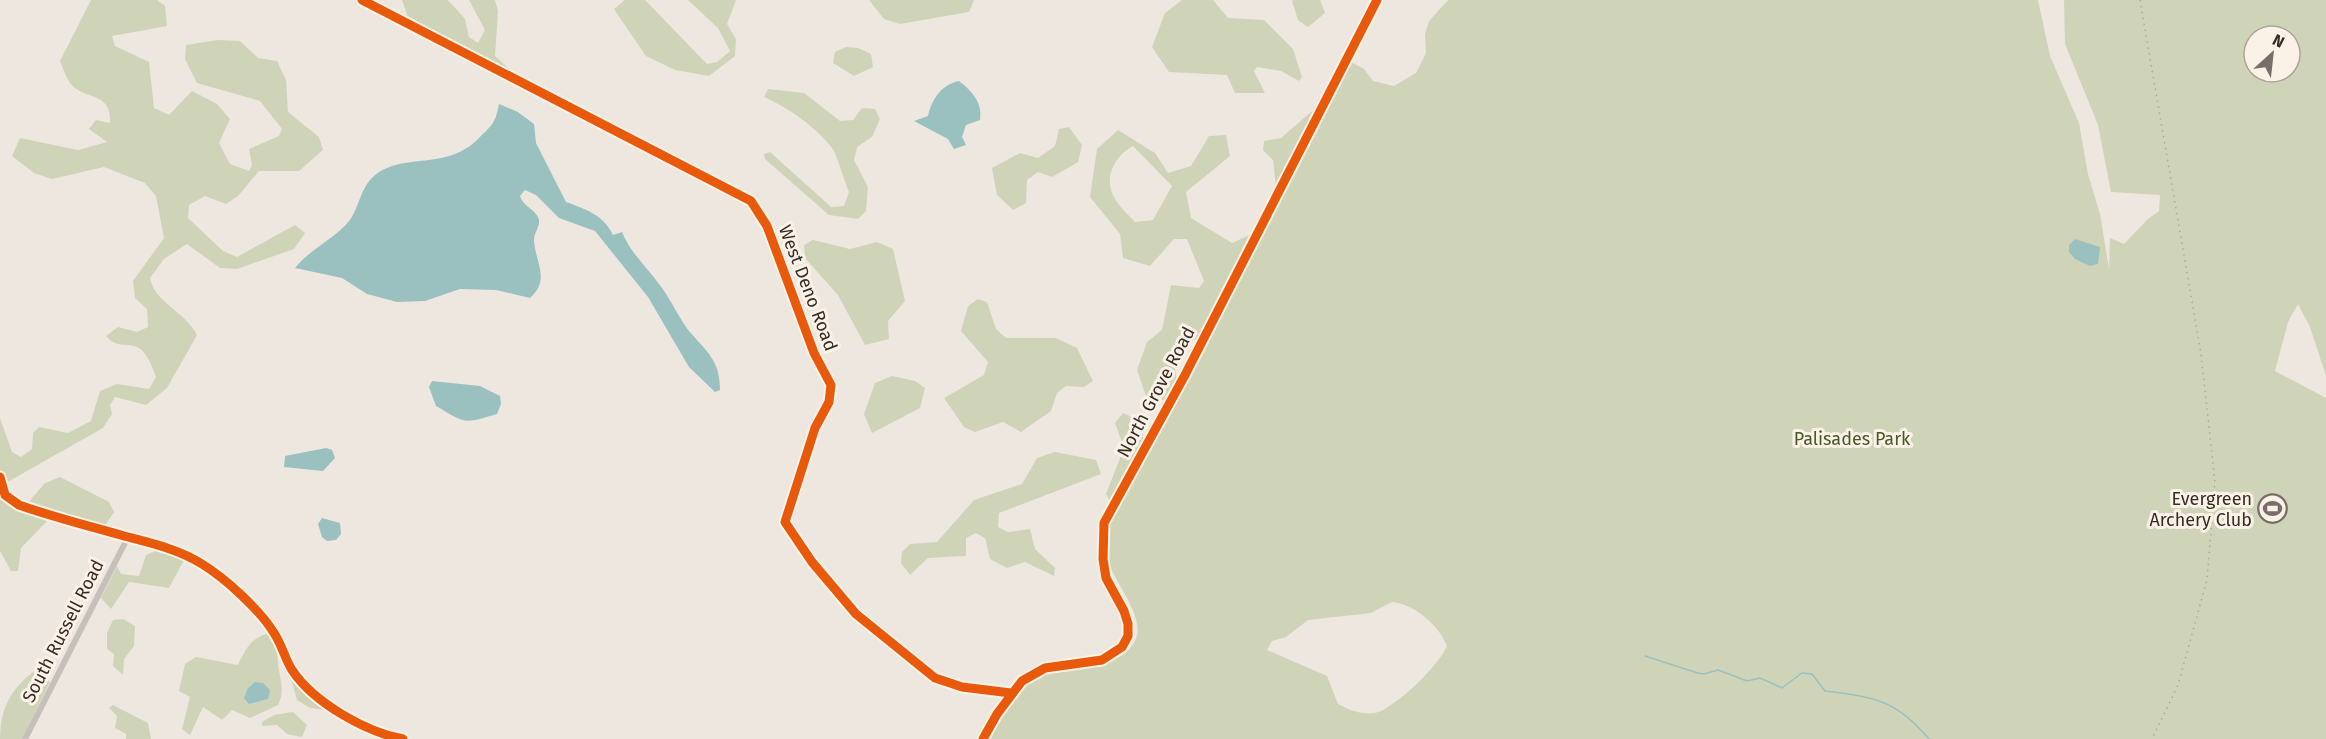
<svg xmlns="http://www.w3.org/2000/svg" width="2326" height="739" font-family="'Fira Sans',sans-serif">
	<style>
		.green { fill: #cfd4b9; fill-rule: evenodd }
		.water { fill: #9bc0c0 }
		.lines { fill: none; stroke-linecap: round; stroke-linejoin: round }
		.stream { stroke: #9bc0c0; stroke-width: 1.5 }
		.minor { stroke: #c7bfb9; stroke-width: 6 }
		.rail { stroke: #aea8a4; stroke-width: 1.5; stroke-dasharray: 1.5 4.5; stroke-linecap: butt }
		.cycleway-casing { stroke: #fbf2e7; stroke-width: 13 }
		.cycleway { stroke: #e8590c; stroke-width: 9 }
		.labels { text-anchor: middle; dominant-baseline: central; stroke-width: 6; stroke-linejoin: round; paint-order: stroke }
		.street-label { font-size: 18px; fill: #382c27; stroke: #fbf2e7 }
		.park-label { font-size: 18px; fill: #475829; stroke: #fbf2e7 }
		.poi-label { font-size: 18px; fill: #382c27; stroke: #fbf2e7; text-anchor: end }
	</style>
	<rect width="100%" height="100%" fill="#eee7e0"/>
	<g class="green">
		<path d="M91 0H157L165 6 167 26 112 36 115 46 149 62 154 108 169 115 192 91 217 104 230 119 219 143 230 164 249 171 252 165 249 149 279 136 282 129 260 101 197 83 185 59 186 45 218 40 240 41 258 58 277 61 286 80 288 112 319 137 323 150 299 171H259L238 196 226 204 205 196 189 205 188 218 223 251 237 257 295 225 305 233 294 249 237 269 220 268 187 244 164 259 150 278C154 302 187 313 197 335L167 388 146 405 115 397 110 405 112 414 103 428 4 484 0 469V418L12 452 21 457 32 449 33 433 39 427 68 433 91 421 100 391 117 384 149 389 156 377C139 326 126 358 106 336L118 327 137 332 148 327 147 309 135 298 133 281 164 238 156 196 145 183 104 167 52 179 34 173 12 156 20 138 78 150 107 142 89 129 96 120 110 123C112 90 83 101 70 83 66 77 63 68 60 61Z"/>
		<polygon points="402,0 448,0 465,19 469,37 478,43 485,30 469,0 495,0 498,11 495,56 515,74 513,76 409,21"/>
		<polygon points="625,0 645,0 707,64 717,62 730,51 718,28 688,0 736,0 727,24 736,39 735,56 709,76 675,70 646,56 614,9"/>
		<polygon points="869,0 974,0 969,12 900,24 884,19"/>
		<polygon points="1182,0 1213,0 1228,18 1264,20 1293,49 1302,77 1299,81 1281,71 1257,67 1254,71 1265,93 1235,93 1227,75 1169,72 1152,47 1165,13"/>
		<polygon points="1294,0 1320,0 1325,13 1308,27 1298,20 1292,1"/>
		<path d="M1448 0H2038L2050 56 2079 123 2088 174 2100 214 2109 269 2110 238 2124 244 2148 219 2159 211 2160 195 2111 192 2098 125 2065 44 2064 0H2326V376L2310 327 2298 304 2288 322 2275 371 2326 398V739H987C998 720 1020 686 1039 676 1066 661 1117 674 1135 641 1147 619 1115 583 1108 561 1102 543 1109 525 1115 508L1209 341 1351 62 1364 69 1373 81 1394 86 1416 73 1426 53 1425 34 1429 21ZM2254 36H2290V72H2254ZM1392 602C1414 604 1439 625 1447 646 1439 665 1396 708 1375 713 1362 715 1349 710 1338 704L1327 676 1267 650 1272 641 1286 637 1308 620 1371 613Z"/>
		<polygon points="846,47 858,48 871,54 873,67 854,76 833,63 835,52"/>
		<path d="M768 89 804 93 840 121 853 120 862 108 875 109 880 119 872 137 857 147 854 160 868 187 866 211 858 219 829 215 765 159 764 154 770 152 831 207 844 206 849 192C845 183 836 152 832 148 816 127 787 107 764 97Z"/>
		<polygon points="1319,105 1276,188 1273,160 1263,150 1264,141 1281,138"/>
		<polygon points="1069,127 1082,145 1078,162 1052,177 1038,172 1027,180 1026,203 1013,210 997,195 992,168 1020,153 1038,158 1055,146 1059,129"/>
		<path d="M1118 130 1155 153 1168 173 1191 166 1209 136 1226 135 1230 156 1186 192 1191 218 1232 243 1252 234 1198 339 1178 343 1172 356 1177 379 1167 400 1147 399 1137 370 1147 342 1162 330 1171 285 1199 288 1204 281 1187 239H1174L1150 266 1123 258 1120 234 1090 197 1097 149ZM1133 146 1172 186 1153 220 1135 222C1129 215 1118 206 1114 197 1103 176 1115 156 1133 146Z"/>
		<polygon points="813,240 850,249 877,242 893,249 905,301 888,321 889,339 865,345 838,295 805,258 804,245"/>
		<polygon points="978,299 987,302 996,329 1006,338 1056,338 1077,348 1093,381 1084,387 1066,386 1057,393 1051,411 1021,432 1003,422 975,432 964,427 944,398 984,375 988,362 961,331 968,306"/>
		<polygon points="892,376 915,381 925,388 920,408 872,433 864,414 875,383"/>
		<polygon points="1123,413 1143,422 1143,441 1110,501 1106,494 1124,448 1115,423"/>
		<polygon points="1055,452 1096,460 1101,474 999,513 998,527 1008,532 1030,529 1035,549 1055,568 1054,576 1025,562 1007,568 990,559 985,538 976,533 966,538 966,556 928,558 910,575 901,563 902,552 910,544 937,542 974,500 1022,484 1037,458"/>
		<polygon points="60,477 109,502 114,512 104,527 28,503 45,483"/>
		<polygon points="0,499 11,506 49,519 21,548 18,571 11,571 0,551"/>
		<polygon points="160,549 185,558 169,588 129,582 111,609 101,598 117,566 121,574 139,576 146,555"/>
		<polygon points="123,619 135,626 134,646 124,659 123,675 113,666 114,654 107,649 107,633 113,620"/>
		<path d="M266 634 275 638C280 647 276 652 278 662 279 679 286 689 278 705L250 718 232 710 222 720 203 707 190 735 182 729 190 697 179 691 185 664 196 657 238 665C245 650 250 639 266 634Z"/>
		<polygon points="288,667 295,679 327,705 325,710 310,708 297,700"/>
		<path d="M33 672 50 682 22 739H0C0 710 10 690 33 672Z"/>
		<polygon points="113,705 148,723 151,739 126,739 126,734 115,728 117,716 109,708"/>
		<polygon points="293,712 307,725 302,737 287,734 277,725 262,726 262,722 274,715"/>
	</g>
	<g class="water">
		<path d="M959 81C972 91 983 103 980 120L966 125 962 137 966 145 954 149 948 139 914 121 928 116C932 99 941 85 959 81Z"/>
		<path d="M499 104 518 112 534 124 536 143 566 202C585 209 604 215 613 235L622 232C631 254 648 268 662 288 672 302 679 318 689 331 707 352 720 360 720 390L715 392 689 367 648 297 595 231 559 218 536 195 525 190 520 196C523 206 533 208 538 217 542 225 534 232 534 240 535 262 551 280 530 298L496 290 460 289 425 301 397 302 367 294 342 278 295 268C311 248 335 239 350 220 359 207 361 187 374 176 404 151 446 172 479 138 493 124 495 124 499 104Z"/>
		<polygon points="2075,239 2100,247 2098,264 2090,266 2075,259 2069,252 2069,245"/>
		<path d="M432 381 480 386 500 396 501 404 497 414C463 424 467 424 436 406L429 387Z"/>
		<polygon points="326,448 332,450 335,458 323,471 284,467 285,456"/>
		<polygon points="322,518 340,523 341,534 336,540 327,541 322,537 318,524"/>
		<polygon points="255,682 263,683 270,690 268,699 249,704 244,698 248,688"/>
	</g>
	<g class="lines">
		<path class="stream" d="M1645 656 1698 673 1704 674 1718 670 1747 681 1760 678 1782 688 1802 673 1812 674 1825 691C1874 697 1895 699 1929 739"/>
		<g class="minor">
			<polyline points="362,0 751,201 767,226 814,353 831,385 829,402 815,428 785,522 812,562 856,614 935,678 962,687 1011,693"/>
			<path d="M0 477 5 495 19 505C53 517 89 526 124 536 151 543 178 549 202 564 225 578 260 610 274 633 282 645 285 659 292 670 314 703 366 732 403 739"/>
			<polyline points="25,739 128,537"/>
			<polyline points="983,739 997,714 1022,681 1045,668 1102,660 1122,647 1128,636 1128,624 1124,611 1106,578 1103,559 1104,523 1185,375 1377,0"/>
		</g>
		<polyline class="rail" points="2140,0 2201,354 2215,482 2207,580 2178,685 2152,739"/>
		<defs>
			<g id="cycleway">
				<polyline points="362,0 751,201 767,226 814,353 831,385 829,402 815,428 785,522 812,562 856,614 935,678 962,687 1011,693"/>
				<path d="M0 477 5 495 19 505C53 517 89 526 124 536 151 543 178 549 202 564 225 578 260 610 274 633 282 645 285 659 292 670 314 703 366 732 403 739"/>
				<polyline points="983,739 997,714 1022,681 1045,668 1102,660 1122,647 1128,636 1128,624 1124,611 1106,578 1103,559 1104,523 1185,375 1377,0"/>
			</g>
		</defs>
		<use href="#cycleway" class="cycleway-casing"/>
		<use href="#cycleway" class="cycleway"/>
	</g>
	<defs>
		<symbol id="stadium-ring" viewBox="-11 -11 22 22"><circle r="9.5" fill="#fbf2e7" stroke="#786d68" stroke-width="1.5"/><path d="M0-5a6.5 5 0 1 0 0 10a6.5 5 0 1 0 0-10ZM-3.5-1.8h7v3.6h-7Z" fill="#786d68"/></symbol>
	</defs>
	<g fill-rule="evenodd">
		<use href="#stadium-ring" x="2256" y="492" width="33" height="33"/>
	</g>
	<g class="labels">
		<g class="street-label">
			<text transform="translate(808 288) rotate(69)">West Deno Road</text>
			<text transform="translate(1156 392) rotate(-62)">North Grove Road</text>
			<text transform="translate(63 631) rotate(-63)">South Russell Road</text>
		</g>
		<g class="park-label">
			<text x="1852" y="439">Palisades Park</text>
		</g>
		<g class="poi-label">
			<text x="2252" y="499">Evergreen<tspan x="2252" dy="21">Archery Club</tspan></text>
		</g>
	</g>
	<g transform="translate(2272 54) rotate(27)"><circle r="28" fill="#fbf2e7" stroke="#ada39a" stroke-width="1.5"/>
	<path d="M0-4.5L10 22L0 15L-10 22Z" fill="#786d68"/>
	<text y="-9" font-size="16" font-weight="bold" text-anchor="middle" fill="#382c27">N</text>
	</g>
</svg>
